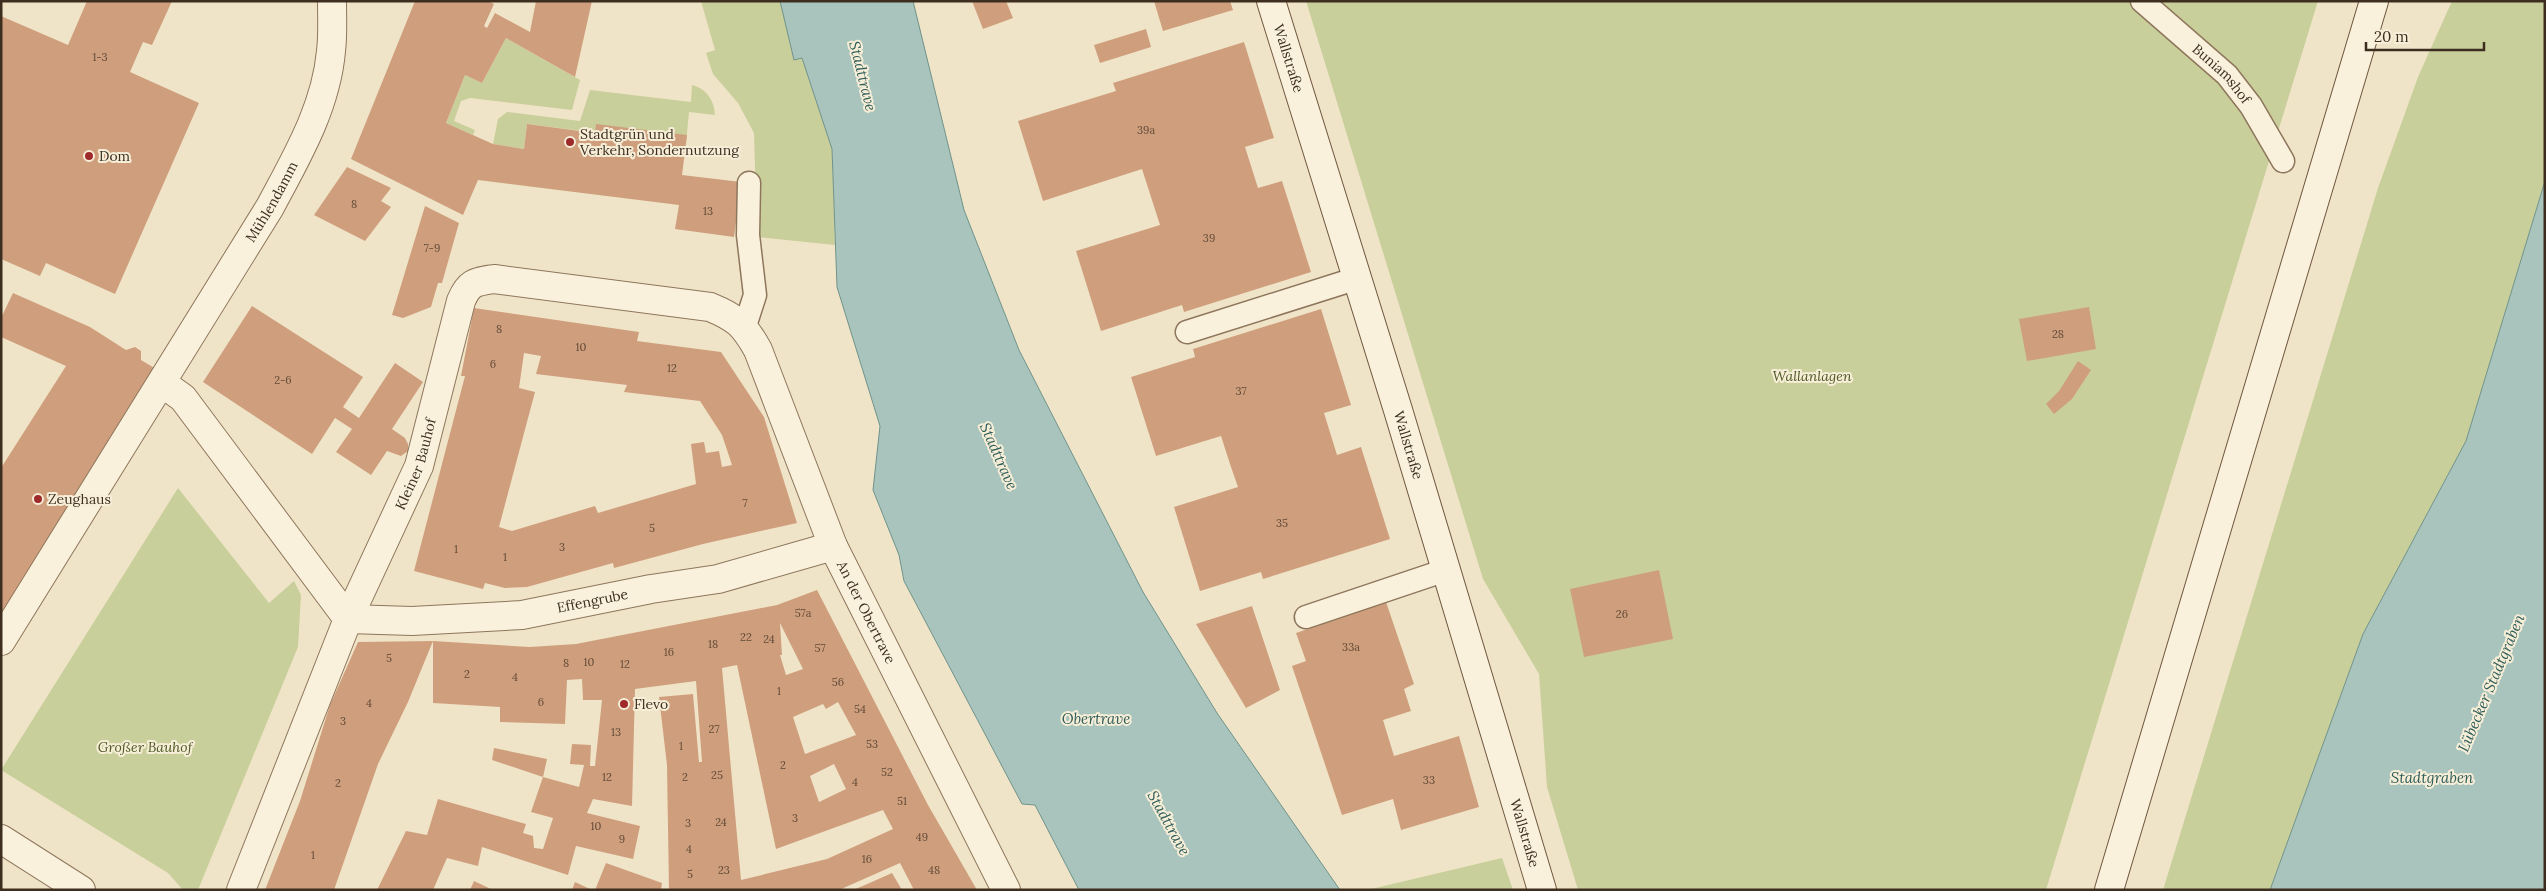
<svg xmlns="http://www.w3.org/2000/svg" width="2546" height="891" font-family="Lora,serif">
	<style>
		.green { fill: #c9cf9b }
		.water { fill: #a9c4bc; stroke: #6f938a }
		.building { fill: #cf9f7d; fill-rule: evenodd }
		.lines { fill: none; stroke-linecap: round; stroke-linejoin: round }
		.lane-casing { stroke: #8d765c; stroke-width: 25 }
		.street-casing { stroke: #8d765c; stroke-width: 30 }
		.secondary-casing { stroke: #6f573f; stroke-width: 30 }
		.lane { stroke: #faf1dc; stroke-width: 22 }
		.street { stroke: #faf1dc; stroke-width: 28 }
		.secondary { stroke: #faf1dc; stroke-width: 28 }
		.poi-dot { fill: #9e2a2b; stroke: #f7eed8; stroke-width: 2 }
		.labels { text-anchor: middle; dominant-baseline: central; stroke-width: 4; stroke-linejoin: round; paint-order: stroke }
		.number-label { font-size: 11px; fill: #624a37 }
		.street-label { font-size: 14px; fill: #3d2e20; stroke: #f7eed8 }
		.poi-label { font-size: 14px; fill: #3d2e20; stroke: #f7eed8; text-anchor: start }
		.park-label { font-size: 14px; font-style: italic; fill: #4d5a26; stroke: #f7eed8 }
		.water-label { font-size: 15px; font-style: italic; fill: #2f5d5a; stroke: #f7eed8 }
	</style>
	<rect width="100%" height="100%" fill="#f0e4c8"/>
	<g class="green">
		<polygon points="701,1 780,1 794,59 802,58 832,149 835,245 757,237 754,133 738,103 713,74 706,53 715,50"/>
		<polygon points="1306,1 2318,1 2046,890 1578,890 1547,787 1539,674 1483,579"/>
		<polygon points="2452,1 2545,1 2545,181 2466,441 2363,634 2270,890 2163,890 2378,188 2418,77"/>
		<polygon points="506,38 580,80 572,110 470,98 461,101 454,121 475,130 473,135 446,123 465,75 482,83"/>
		<path d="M692 85C707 89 714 100 715 115L689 112 686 144 527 124 524 149 493 144 498 119 507 112 580 121 590 90 691 102Z"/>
		<polygon points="178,488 269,603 294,581 301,595 298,647 198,890 183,890 168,873 1,770"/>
		<polygon points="1502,858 1513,890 1367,890"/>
	</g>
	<g class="water">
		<polygon points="780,1 913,1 964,210 1019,350 1143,592 1217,713 1340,890 1079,890 1035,805 1022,804 904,581 899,555 873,490 880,426 837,287 832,149 802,58 794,60"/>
		<polygon points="2545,181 2545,890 2270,890 2363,634 2466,441"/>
	</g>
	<g class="building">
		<polygon points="87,1 172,1 152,45 143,42 130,72 199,103 115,294 46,263 40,276 1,259 1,16 68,45"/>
		<polygon points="415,1 488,1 494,4 484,26 487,28 495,13 530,32 536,1 592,1 575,77 506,38 482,83 465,75 446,123 493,144 524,149 527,124 595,133 596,124 687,135 682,175 741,182 734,237 675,229 679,205 478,180 463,215 351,159"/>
		<polygon points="972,1 1006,1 1013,18 983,29"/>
		<polygon points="1154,1 1230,1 1233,10 1163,31"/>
		<polygon points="1146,29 1151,47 1100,63 1094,45"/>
		<polygon points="1244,42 1274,138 1245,147 1258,188 1282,181 1311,272 1184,312 1182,305 1101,331 1076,251 1160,225 1142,169 1043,201 1018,121 1116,91 1113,83"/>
		<polygon points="347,167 391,188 381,201 391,207 365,241 314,215"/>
		<polygon points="425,206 459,223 442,283 438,283 431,307 403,318 392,315"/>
		<polygon points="13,293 90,327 126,350 135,347 141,351 141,360 156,369 1,614 1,468 66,366 1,337 1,318"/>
		<polygon points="252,306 363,377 343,407 359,418 395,363 423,382 392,429 405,438 408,444 408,451 401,456 387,451 371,475 336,452 352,429 335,418 312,454 203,382"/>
		<polygon points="2089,307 2096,349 2027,361 2019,319"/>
		<path d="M474 308 639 332 637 341 721 352 764 417 797 523 703 544 614 568 613 563 527 587 505 588 485 583 483 589 414 571 465 376H461ZM524 353 541 356 536 374 627 385 624 392 700 401 722 435 732 465 722 467 719 451 706 453 704 442 691 444 696 484 598 513 595 506 512 531 499 527 535 392 519 388Z"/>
		<polygon points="1321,309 1351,405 1324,413 1337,455 1361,447 1390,539 1263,579 1261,572 1200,591 1174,507 1238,487 1231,467 1221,436 1156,456 1131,377 1195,357 1193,349"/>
		<polygon points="2078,361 2091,370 2072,399 2054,414 2046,404 2059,391"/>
		<polygon points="1659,570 1673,639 1584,657 1570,589"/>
		<path d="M817 590 928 805 977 890H914L900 863 839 890H669L667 765 659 697 693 694 699 762H702L696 681 635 689 632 806 593 799 587 813 640 826 633 859 576 846 568 875 482 847 478 866 447 858 433 890H377L406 831 427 835 438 799 526 824 523 833 533 836 534 848 543 849 553 818 531 812 543 777 579 787 584 765 570 764 572 744 591 745 590 766H595L602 700H583L582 679 567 680 565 724 500 722V707L433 703V641L530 647 576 644 777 605ZM780 623 803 669 786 675 780 655H782ZM737 665 776 849 883 810 893 829 827 859 741 880 722 668ZM838 702 856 735 805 754 793 717 823 704 826 709ZM834 764 846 789 819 802 810 776Z"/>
		<polygon points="1386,602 1414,684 1404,689 1411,711 1383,720 1394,756 1459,736 1479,807 1401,830 1393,799 1342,815 1292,666 1306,661 1296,633"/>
		<polygon points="1252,606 1280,690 1246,708 1196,624"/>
		<polygon points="433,641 408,702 378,764 334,890 265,890 300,801 330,705 358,642"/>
		<polygon points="494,748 547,759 543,777 492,760"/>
		<polygon points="606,863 662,883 661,890 595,890"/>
		<polygon points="892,873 902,890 853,890 865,885"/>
		<polygon points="474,881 493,890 470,890"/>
		<polygon points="575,882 592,890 572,890"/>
	</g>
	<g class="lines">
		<defs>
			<g id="lane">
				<path id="s1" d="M2142 1 2227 75 2251 106 2283 161"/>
				<polyline points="745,326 755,295 748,235 749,183"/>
				<polyline points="1187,332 1358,278"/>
				<polyline points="1306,617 1446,570"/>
			</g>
			<g id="street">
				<polyline points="162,383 183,398 348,619"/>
				<path id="s2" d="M348 619 412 621 522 615 651 589 718 579 833 546"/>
				<path id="s3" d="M1 641 270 207C296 158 326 108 331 51 333 35 332 18 332 1"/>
				<polyline points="1,839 81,890"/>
				<path id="s4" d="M241 890 348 619 419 466 461 301C469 282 475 282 494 279L710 307C737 318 744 325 758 350L833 546 1006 890"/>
			</g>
			<g id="secondary">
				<path id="s5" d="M1271 1 1398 410 1542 890"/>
				<polyline points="2109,890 2374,1"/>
			</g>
		</defs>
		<use href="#lane" class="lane-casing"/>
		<use href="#street" class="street-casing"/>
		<use href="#secondary" class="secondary-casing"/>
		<use href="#lane" class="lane"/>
		<use href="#street" class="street"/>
		<use href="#secondary" class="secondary"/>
	</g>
	<g class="poi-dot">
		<circle cx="570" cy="142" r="5"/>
		<circle cx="89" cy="156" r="5"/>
		<circle cx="38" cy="499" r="5"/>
		<circle cx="624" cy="704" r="5"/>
	</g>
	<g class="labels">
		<g class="number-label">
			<text x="100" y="57">1-3</text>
			<text x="1146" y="130">39a</text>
			<text x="354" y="204">8</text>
			<text x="708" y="211">13</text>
			<text x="1209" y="238">39</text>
			<text x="432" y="248">7-9</text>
			<text x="499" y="329">8</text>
			<text x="2058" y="334">28</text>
			<text x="581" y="347">10</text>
			<text x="493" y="364">6</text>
			<text x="672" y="368">12</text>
			<text x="283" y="380">2-6</text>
			<text x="1241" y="391">37</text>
			<text x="745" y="503">7</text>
			<text x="1282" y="523">35</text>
			<text x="652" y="528">5</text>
			<text x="562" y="547">3</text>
			<text x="456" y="549">1</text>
			<text x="505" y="557">1</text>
			<text x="803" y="613">57a</text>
			<text x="1622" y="614">26</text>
			<text x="746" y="637">22</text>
			<text x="769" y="639">24</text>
			<text x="713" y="644">18</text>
			<text x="1351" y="647">33a</text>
			<text x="820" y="648">57</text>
			<text x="669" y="652">16</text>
			<text x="389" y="658">5</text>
			<text x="589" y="662">10</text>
			<text x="566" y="663">8</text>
			<text x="625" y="664">12</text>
			<text x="467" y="674">2</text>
			<text x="515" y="677">4</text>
			<text x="838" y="682">56</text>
			<text x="779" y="691">1</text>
			<text x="541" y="702">6</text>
			<text x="369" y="703">4</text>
			<text x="860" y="709">54</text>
			<text x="343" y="721">3</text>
			<text x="714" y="729">27</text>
			<text x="616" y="732">13</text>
			<text x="872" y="744">53</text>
			<text x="681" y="746">1</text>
			<text x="783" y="765">2</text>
			<text x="887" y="772">52</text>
			<text x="717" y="775">25</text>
			<text x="607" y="777">12</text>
			<text x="685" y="777">2</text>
			<text x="1429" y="780">33</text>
			<text x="855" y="782">4</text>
			<text x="338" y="783">2</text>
			<text x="902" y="801">51</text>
			<text x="795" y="818">3</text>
			<text x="721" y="822">24</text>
			<text x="688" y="823">3</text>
			<text x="596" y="826">10</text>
			<text x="922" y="837">49</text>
			<text x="622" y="839">9</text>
			<text x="689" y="849">4</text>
			<text x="313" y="855">1</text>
			<text x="867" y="859">16</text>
			<text x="724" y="870">23</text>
			<text x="934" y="870">48</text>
			<text x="690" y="874">5</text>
		</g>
		<g class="street-label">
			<text stroke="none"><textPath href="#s5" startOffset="60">Wallstraße</textPath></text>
			<text stroke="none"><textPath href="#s1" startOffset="108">Buniamshof</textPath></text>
			<text stroke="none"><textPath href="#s3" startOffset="516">Mühlendamm</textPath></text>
			<text stroke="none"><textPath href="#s5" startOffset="465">Wallstraße</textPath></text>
			<text stroke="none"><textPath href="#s4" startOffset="461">Kleiner Bauhof</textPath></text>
			<text stroke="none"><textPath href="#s2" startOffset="246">Effengrube</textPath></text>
			<text stroke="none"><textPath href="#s4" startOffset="1241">An der Obertrave</textPath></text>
			<text stroke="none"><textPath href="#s5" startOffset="870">Wallstraße</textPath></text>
		</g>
		<g class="poi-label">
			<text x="580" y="134">Stadtgrün und<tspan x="580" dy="16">Verkehr, Sondernutzung</tspan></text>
			<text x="99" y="156">Dom</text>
			<text x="48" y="499">Zeughaus</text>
			<text x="634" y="704">Flevo</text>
		</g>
		<g class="park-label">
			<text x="1812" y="376">Wallanlagen</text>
			<text x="145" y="747">Großer Bauhof</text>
		</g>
		<g class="water-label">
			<text transform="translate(863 76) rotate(76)">Stadttrave</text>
			<text transform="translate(999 456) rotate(66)">Stadttrave</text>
			<text transform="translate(2491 683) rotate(-67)">Lübecker Stadtgraben</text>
			<text x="1096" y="718">Obertrave</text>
			<text x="2432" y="777">Stadtgraben</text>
			<text transform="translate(1169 823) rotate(61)">Stadttrave</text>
		</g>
	</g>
	<rect width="2546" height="891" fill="none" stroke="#3d2e20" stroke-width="5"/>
	<path d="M2366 42v8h118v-8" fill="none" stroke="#3d2e20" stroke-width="2.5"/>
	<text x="2374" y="42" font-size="15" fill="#3d2e20" stroke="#f7eed8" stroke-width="4" paint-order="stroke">20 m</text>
</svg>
